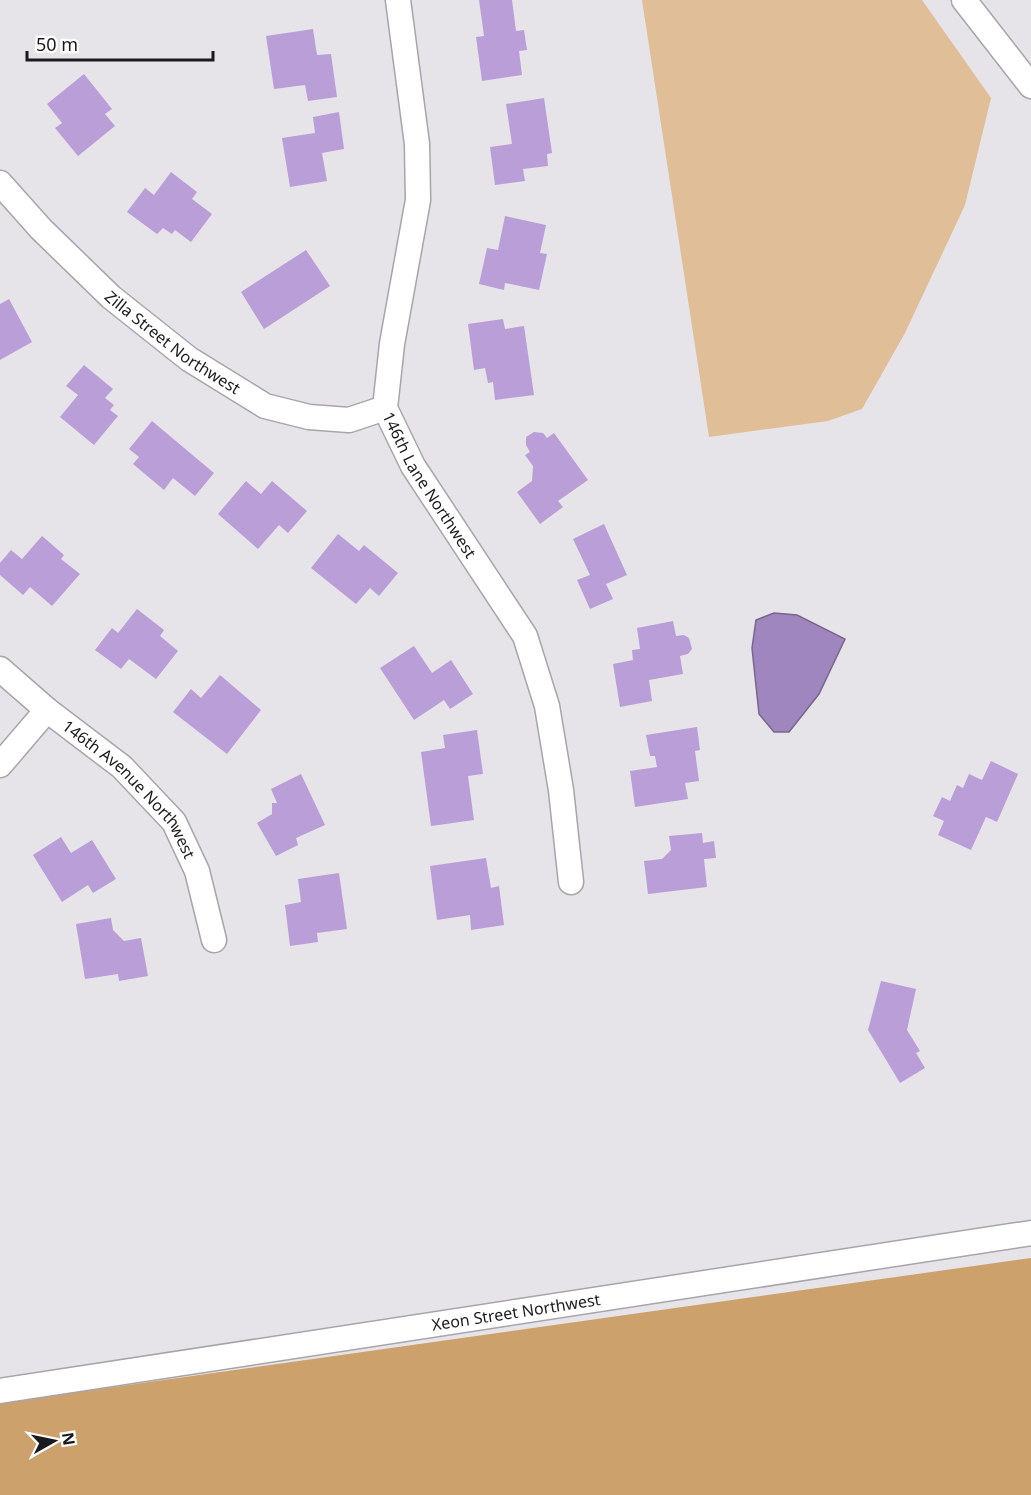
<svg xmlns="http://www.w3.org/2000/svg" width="1031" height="1495" font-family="'Noto Sans',sans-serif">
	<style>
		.green { fill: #e0be97 }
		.forest { fill: #cda16c }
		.water { fill: #a086bf; stroke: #78668e; stroke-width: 1.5 }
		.building { fill: #b99ed8 }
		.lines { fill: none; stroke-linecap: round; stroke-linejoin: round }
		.street-casing { stroke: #a8a5aa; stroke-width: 27 }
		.street { stroke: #fff; stroke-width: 24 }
		.labels { text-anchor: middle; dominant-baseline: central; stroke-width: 4.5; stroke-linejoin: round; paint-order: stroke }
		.street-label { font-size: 16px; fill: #1b1a1c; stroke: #fff }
	</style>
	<rect width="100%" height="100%" fill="#e6e4e9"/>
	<polygon class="green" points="642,0 922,0 991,98 965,205 905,333 862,409 828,421 709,437"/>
	<polygon class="forest" points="1031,1258 1031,1495 0,1495 0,1403"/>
	<polygon class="water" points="774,613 797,615 845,639 819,694 789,732 774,732 759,714 752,648 756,620"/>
	<g class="building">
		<polygon points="479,0 512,0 516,31 524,30 527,50 519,51 522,75 482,81 476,37 484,36"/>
		<polygon points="313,29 317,55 331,54 337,97 308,101 305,85 274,89 266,36"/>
		<polygon points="84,74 112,109 105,114 115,126 78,156 55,128 62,123 47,104"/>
		<polygon points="544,98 552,153 547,154 548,166 523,169 525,181 495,185 490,147 512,144 506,104"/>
		<polygon points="339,112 344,149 322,153 327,181 290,187 282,138 315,133 313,117"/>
		<polygon points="171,172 197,192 192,199 212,214 191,242 175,230 172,234 163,228 157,234 127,212 145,188 154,195"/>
		<polygon points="505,216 546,225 540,253 547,254 539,290 505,283 504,290 479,284 487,248 498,250"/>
		<polygon points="306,250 330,286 264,329 241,292"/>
		<polygon points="9,299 32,342 0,360 0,304"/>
		<polygon points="503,319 505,329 524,326 534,395 495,400 493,382 488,383 485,368 474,370 468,324"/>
		<polygon points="84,365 113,389 105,398 114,405 110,410 118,416 94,445 60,417 78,395 66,386"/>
		<polygon points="152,421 214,473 195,496 173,478 164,490 133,464 139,457 129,449"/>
		<polygon points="534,432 543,433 547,438 554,433 588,480 558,501 563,507 540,524 517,492 532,481 533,466 525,455 530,452 526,445 526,437"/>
		<polygon points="246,481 261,494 272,481 307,511 288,533 279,525 258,549 218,514"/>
		<polygon points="604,524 627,575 606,584 613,599 590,609 577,580 590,575 573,539"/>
		<polygon points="338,534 359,551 364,545 398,573 379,596 370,588 356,604 311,568"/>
		<polygon points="42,536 64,555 61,559 80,574 52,606 30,587 23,595 0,575 0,563 11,550 22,559"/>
		<polygon points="137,609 164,630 160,636 178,651 156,679 129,659 121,669 95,650 112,628 118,633"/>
		<polygon points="673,621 676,636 684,635 689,638 692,649 688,654 680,656 683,674 649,680 652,701 620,707 613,664 633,660 632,650 640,649 637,628"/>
		<polygon points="414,646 432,673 451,660 473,694 450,709 444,700 414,720 380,668"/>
		<polygon points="220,675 261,710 227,754 173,712 191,689 201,698"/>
		<polygon points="697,727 700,750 695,751 699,781 685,783 688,799 635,807 630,771 657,767 655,756 650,756 646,735"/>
		<polygon points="477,730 483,774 468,776 474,820 431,826 421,752 445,748 443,735"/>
		<polygon points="991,761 1018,774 997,822 986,817 971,850 938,835 944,821 933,816 942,797 950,801 957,785 963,788 969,774 982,780"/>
		<polygon points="301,774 325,825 296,838 298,845 276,856 257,823 272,814 272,803 277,803 271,789"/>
		<polygon points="702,833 703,843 714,841 716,858 704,859 707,887 648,894 644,861 662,859 671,850 669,836"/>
		<polygon points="61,837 71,853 92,840 116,879 93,893 88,885 62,902 33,855"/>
		<polygon points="486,858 491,888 499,886 504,925 471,930 470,915 437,920 430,866"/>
		<polygon points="339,873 347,929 317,933 318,942 290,946 285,905 301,902 298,879"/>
		<polygon points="111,918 113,930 124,941 141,938 148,976 119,981 118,974 85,979 76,924"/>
		<polygon points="881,981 916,989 907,1030 920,1051 916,1053 925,1068 900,1083 868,1030"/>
	</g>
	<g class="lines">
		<defs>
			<g id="street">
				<path id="s1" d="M398 0 417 144 418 200 392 344 385 408 413 466 525 636 547 706 561 790 571 882"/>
				<polyline points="964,0 1031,86"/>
				<path id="s2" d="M0 183 41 229 111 297 189 359 265 406 309 417 349 420 385 408"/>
				<path id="s3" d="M0 669 47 710 122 767 174 822 197 871 214 940"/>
				<polyline points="0,765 47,710"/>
				<path id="s4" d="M0 1391 1031 1233"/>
			</g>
		</defs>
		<use href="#street" class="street-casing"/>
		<use href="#street" class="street"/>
	</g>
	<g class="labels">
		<g class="street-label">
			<text stroke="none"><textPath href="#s2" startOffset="236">Zilla Street Northwest</textPath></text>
			<text stroke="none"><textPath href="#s1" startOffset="501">146th Lane Northwest</textPath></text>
			<text stroke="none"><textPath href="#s3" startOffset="178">146th Avenue Northwest</textPath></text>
			<text stroke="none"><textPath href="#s4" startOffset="522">Xeon Street Northwest</textPath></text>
		</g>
	</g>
	<g transform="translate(54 1441) rotate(81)" stroke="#ffffff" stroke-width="4.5" paint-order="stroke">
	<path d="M0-4.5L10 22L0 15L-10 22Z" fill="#1b1a1c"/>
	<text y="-9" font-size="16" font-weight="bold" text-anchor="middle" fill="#1b1a1c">N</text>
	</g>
	<path d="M27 51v9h186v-9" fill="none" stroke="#1b1a1c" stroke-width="3"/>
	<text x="36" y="51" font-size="18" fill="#1b1a1c" stroke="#ffffff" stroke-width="4.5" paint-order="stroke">50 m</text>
</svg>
